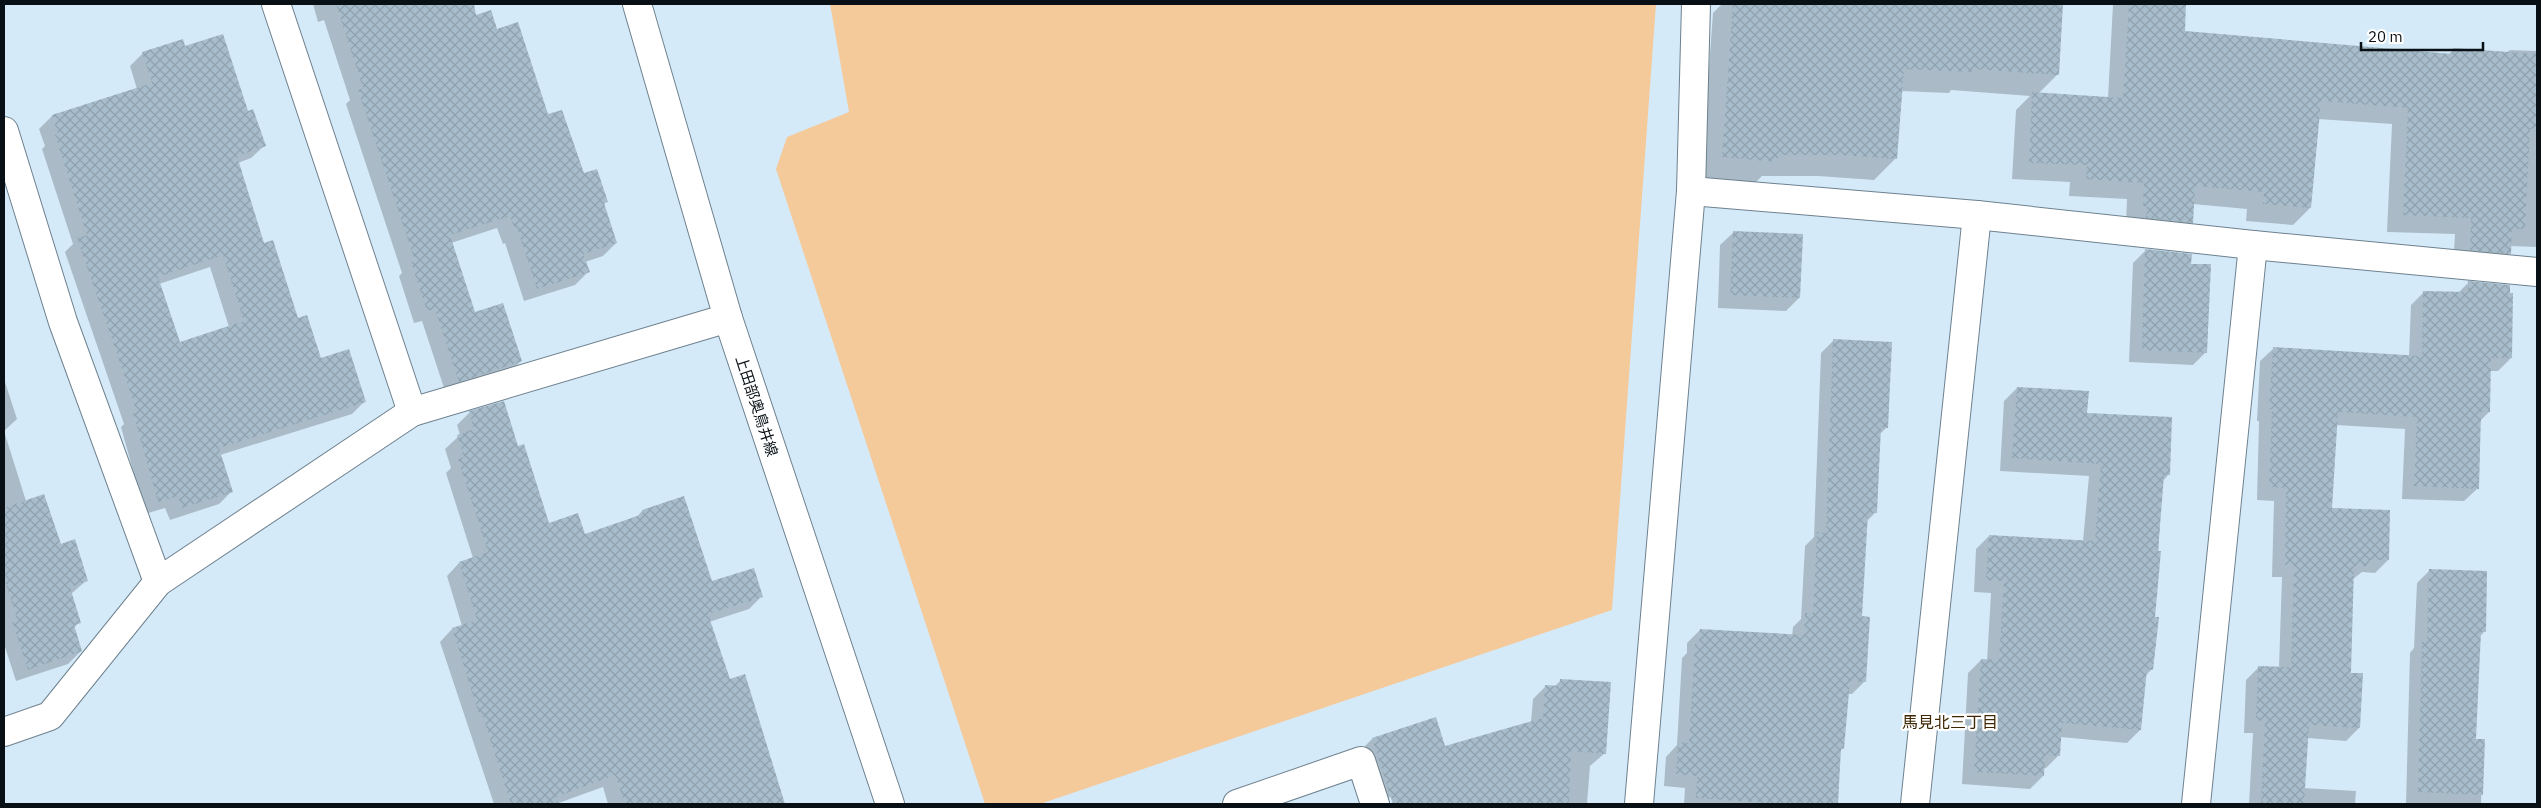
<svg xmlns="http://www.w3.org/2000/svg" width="2541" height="808" font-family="'IBM Plex Sans','Noto Sans JP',sans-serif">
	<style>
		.green { fill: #f4ca9b }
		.shadow { fill: #0003; fill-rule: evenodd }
		.building { fill: url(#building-cross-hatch); fill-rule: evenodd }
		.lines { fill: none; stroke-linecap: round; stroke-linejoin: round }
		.minor-casing { stroke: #6e818e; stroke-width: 30 }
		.minor { stroke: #fff; stroke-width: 28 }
		.labels { text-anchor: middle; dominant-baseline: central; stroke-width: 4.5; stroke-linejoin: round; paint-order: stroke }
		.street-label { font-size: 15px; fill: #091015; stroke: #fff }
		.neighbourhood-label { font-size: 16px; fill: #3f2704; stroke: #fff }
	</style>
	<defs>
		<pattern id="building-cross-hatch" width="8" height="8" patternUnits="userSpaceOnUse" patternTransform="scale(1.25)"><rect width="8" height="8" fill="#a8bdcb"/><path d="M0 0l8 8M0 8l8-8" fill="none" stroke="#8fa1ad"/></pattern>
	</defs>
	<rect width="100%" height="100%" fill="#d5eaf9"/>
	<polygon class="green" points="830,4 1656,4 1612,610 1040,804 985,804 776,169 787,137 849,112"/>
	<g class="shadow">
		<polygon points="313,4 394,4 406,40 496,30 583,175 606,202 603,205 616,243 603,256 585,262 588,272 575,285 524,301 505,243 503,244 497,228 451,243 474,314 521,361 508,374 446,394 422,321 414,323 399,276 402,273 346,104 350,100 324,20 318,22"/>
		<polygon points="1722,4 2062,4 2058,74 2038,94 2108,98 2113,4 2185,4 2183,32 2448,55 2453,50 2506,53 2510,50 2537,51 2537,247 2510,246 2510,253 2493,270 2453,266 2455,234 2387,232 2392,124 2318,119 2310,208 2293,225 2246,221 2247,209 2193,204 2192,222 2175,239 2126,222 2127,199 2069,196 2070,182 2012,179 2016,110 2030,96 1951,90 1949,93 1901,91 1896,158 1874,180 1818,176 1762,176 1755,183 1701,178 1713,13"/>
		<path d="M184 48 247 113 264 146 251 158 238 163 264 245 298 319 320 360 364 402 352 414 220 455 232 491 219 504 170 520 165 508 145 514 121 427 124 424 65 252 73 244 42 149 45 146 39 129 52 116 137 89 130 66 143 53ZM210 267 229 327 179 344 159 284Z"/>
		<polygon points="1733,233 1799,298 1786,311 1718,308 1720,245"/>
		<polygon points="2146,250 2190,265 2206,352 2193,365 2129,362 2133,263"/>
		<polygon points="2469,282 2511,358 2498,371 2490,371 2489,412 2480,421 2477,489 2464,501 2402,499 2405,429 2336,425 2331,509 2388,560 2375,573 2362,572 2353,579 2349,674 2359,728 2346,741 2307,738 2304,788 2356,791 2355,804 2249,804 2253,733 2244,733 2246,680 2259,667 2279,667 2282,577 2272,577 2274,501 2257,500 2259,421 2257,421 2260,361 2273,349 2409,356 2411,305 2424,292 2458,293"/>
		<polygon points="1834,340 1887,427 1879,435 1876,512 1866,522 1861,617 1865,681 1852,694 1848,694 1843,748 1839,752 1837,802 1835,804 1684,804 1685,788 1664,786 1666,757 1677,745 1682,658 1687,653 1687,643 1700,630 1792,636 1793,627 1801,619 1805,546 1814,537 1821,353"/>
		<polygon points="4,379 17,419 4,431 26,501 87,580 71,594 79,622 74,628 81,651 68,664 16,681 4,644"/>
		<polygon points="2017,388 2086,414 2169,474 2162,482 2152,669 2145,676 2140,730 2127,743 2060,737 2059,755 2046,768 2043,768 2043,776 2030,789 1962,784 1968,673 1981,660 1987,661 1991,593 1974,592 1976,549 1989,536 2083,541 2089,476 2000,471 2004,401"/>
		<polygon points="503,403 517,448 548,524 584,536 636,518 642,511 683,498 711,582 761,597 749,609 709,622 729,681 766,746 748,804 608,804 603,787 556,804 494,804 440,642 452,629 462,626 447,576 459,563 473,558 446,473 451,468 445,449 460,435 457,425 469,413"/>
		<polygon points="2430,570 2485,631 2480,636 2475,740 2483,740 2481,804 2406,804 2410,653 2414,648 2417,583"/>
		<polygon points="1561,680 1605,753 1590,766 1587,804 1401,804 1397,795 1375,802 1359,752 1372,739 1445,747 1531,722 1533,699 1546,686 1554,687"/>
	</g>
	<g class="building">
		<polygon points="336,4 474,4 476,15 491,10 497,29 518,22 548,114 562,110 584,173 597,169 608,202 604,203 617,243 583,254 590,272 537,289 518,231 516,232 510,216 450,235 475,312 503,303 522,361 459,382 435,309 427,311 411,262 415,261 358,90 363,88"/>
		<polygon points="1733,4 2063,4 2059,75 1972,69 1972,72 1904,69 1897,159 1840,155 1778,155 1778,162 1722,157"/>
		<polygon points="2129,4 2186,4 2185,31 2452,54 2453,48 2537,54 2537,130 2530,129 2525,229 2512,229 2511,254 2470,250 2471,218 2403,215 2408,108 2321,101 2311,208 2263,204 2264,192 2195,186 2193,223 2146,218 2147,206 2143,206 2144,183 2086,179 2087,165 2029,163 2032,92 2123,98"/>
		<path d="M223 34 248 111 253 109 266 146 237 156 264 243 273 240 298 318 307 315 321 358 349 349 366 402 219 448 233 492 182 508 178 496 158 502 133 413 137 412 77 238 87 235 55 135 58 134 52 115 152 83 142 52 183 39 185 46ZM223 255 244 321 180 342 158 277Z"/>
		<polygon points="1733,231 1803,234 1800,298 1730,295"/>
		<polygon points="2145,249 2192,254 2191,264 2211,264 2207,353 2142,350"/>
		<polygon points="2468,281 2510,285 2510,293 2513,293 2512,358 2491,358 2490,412 2481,412 2479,489 2414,486 2417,417 2338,412 2332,508 2390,510 2389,560 2370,560 2369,566 2354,566 2351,673 2363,673 2360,728 2309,725 2304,804 2261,804 2265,721 2256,720 2258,666 2291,667 2294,565 2285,565 2286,488 2269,487 2272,409 2269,409 2273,347 2422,356 2423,291 2468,292"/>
		<polygon points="1833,339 1892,342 1888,428 1881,427 1877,513 1868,513 1862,616 1870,617 1866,682 1850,681 1844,749 1841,748 1838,804 1780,804 1696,798 1697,776 1676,774 1678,742 1689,743 1695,644 1699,644 1700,629 1804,635 1805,613 1813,613 1817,532 1826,533"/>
		<polygon points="2017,387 2089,391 2087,413 2172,417 2170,475 2164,475 2158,551 2161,551 2155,617 2159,617 2153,670 2147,669 2141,730 2062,723 2060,756 2045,755 2044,776 1974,772 1981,659 1999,660 2004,581 1986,580 1989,535 2095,541 2101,464 2012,458"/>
		<polygon points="504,401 518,446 524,444 549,523 578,513 585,534 643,514 642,510 684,496 712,581 754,568 763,597 708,614 730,679 745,674 785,804 625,804 615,775 556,797 559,804 511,804 482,714 479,715 452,628 477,620 459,562 488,552 458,459 464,457 457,435 474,429 469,411"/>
		<polygon points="44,494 61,544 75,539 88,581 70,587 81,623 74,625 82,651 28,670 12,621 17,619 4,578 4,508"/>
		<polygon points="2429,569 2487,571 2486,632 2481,632 2476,739 2485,739 2483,795 2418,792 2422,639 2427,639"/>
		<polygon points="1560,679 1611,682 1606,754 1571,751 1569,804 1393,804 1372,738 1436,717 1445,746 1543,718 1545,685 1560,686"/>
	</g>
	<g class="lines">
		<defs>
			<g id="minor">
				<polyline points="276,4 412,412"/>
				<polyline points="637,4 728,318 890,804"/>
				<polyline points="4,131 63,322 158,582"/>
				<polyline points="1691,191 1977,215 2253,245 2537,272"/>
				<polyline points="4,732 50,716 158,582 412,412 728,318"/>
				<polyline points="1237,804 1361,761 1375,804"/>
				<polyline points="1639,804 1691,191 1696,4"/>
				<polyline points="1915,804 1977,215"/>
				<polyline points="2196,804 2253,245"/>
			</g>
		</defs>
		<use href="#minor" class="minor-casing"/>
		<use href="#minor" class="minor"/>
	</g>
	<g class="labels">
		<g class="street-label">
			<text transform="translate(757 406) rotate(72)">上田部奥鳥井線</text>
		</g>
		<g class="neighbourhood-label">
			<text x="1950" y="722">馬見北三丁目</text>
		</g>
	</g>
	<rect width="2541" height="808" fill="none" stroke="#091015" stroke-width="10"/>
	<path d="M2361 42v8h122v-8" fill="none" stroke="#091015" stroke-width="2.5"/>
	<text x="2368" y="42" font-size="15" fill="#091015" stroke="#ffffff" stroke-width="4" paint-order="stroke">20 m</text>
</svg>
